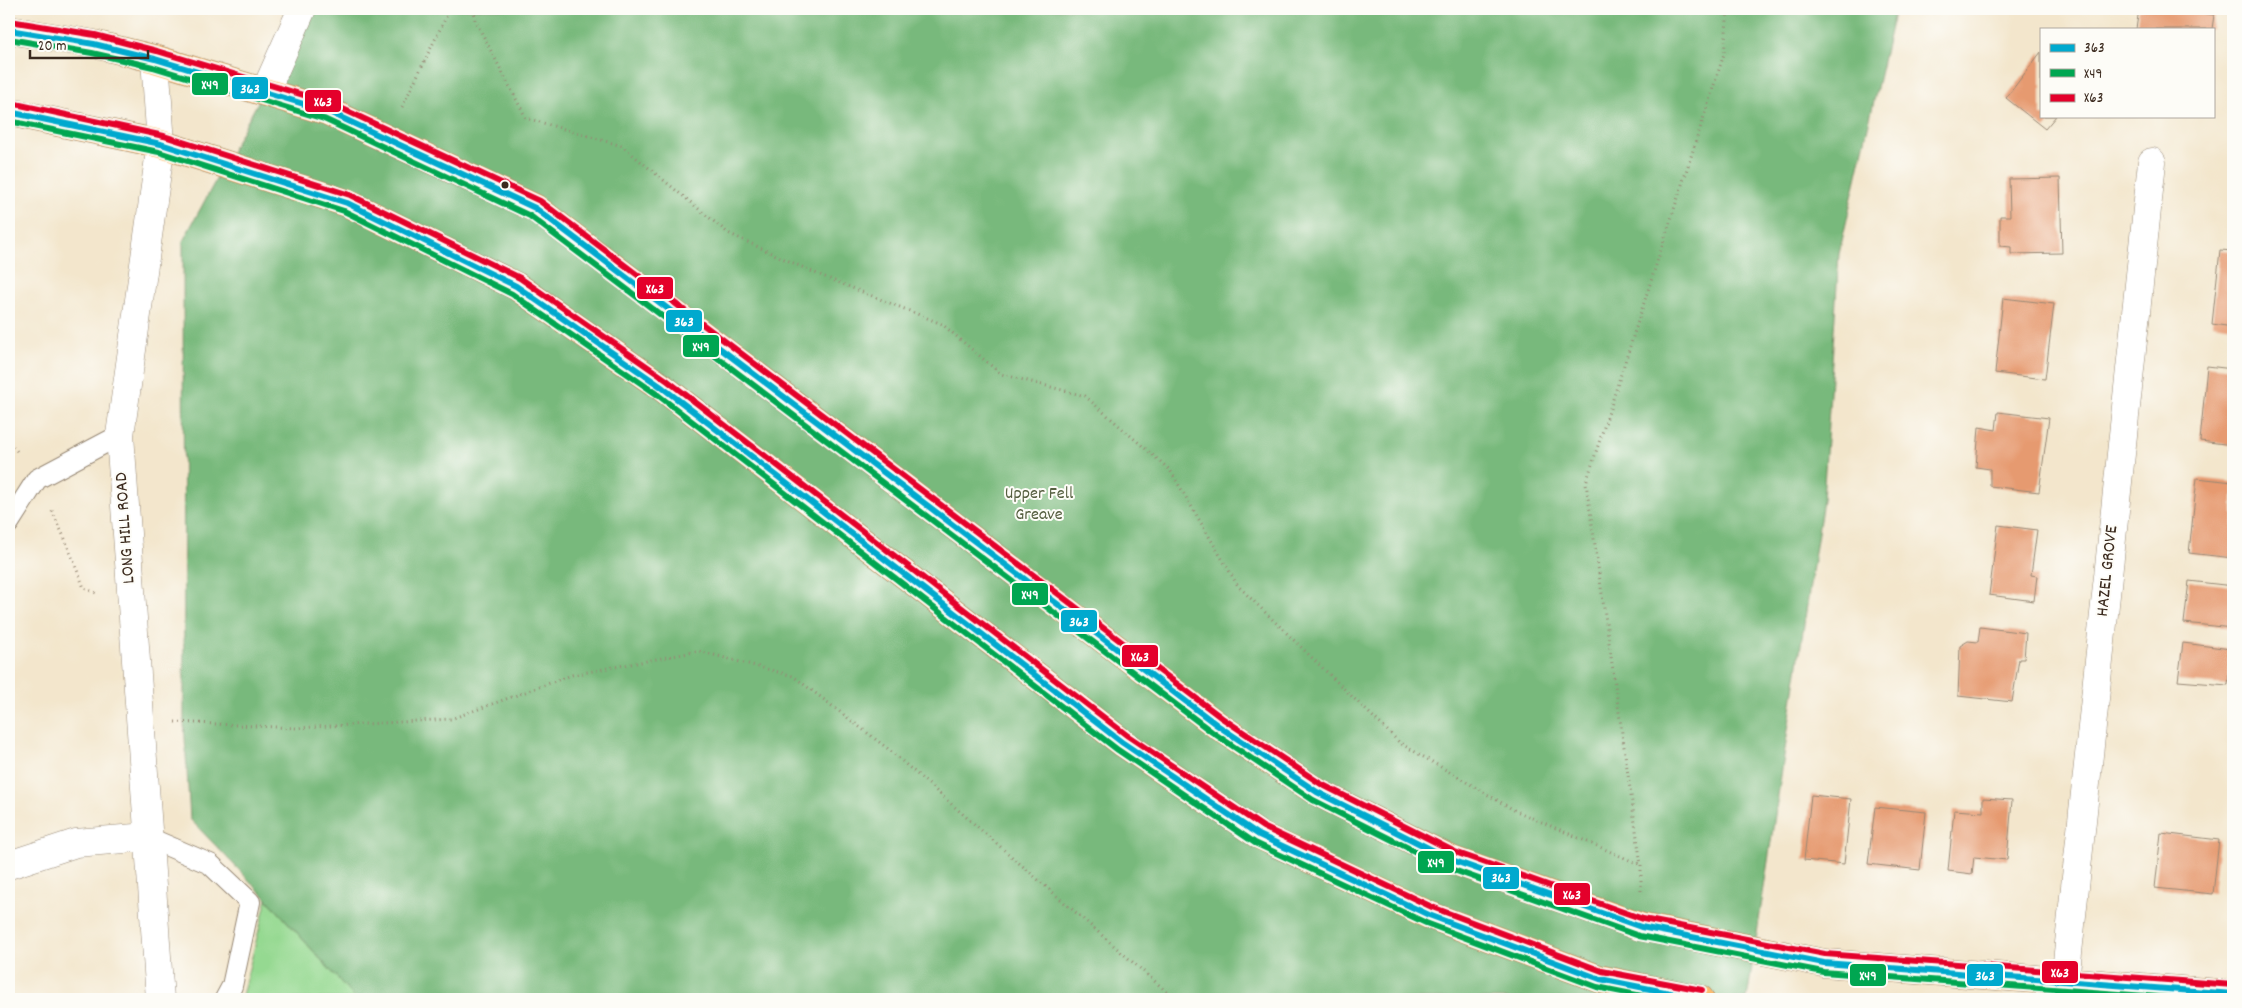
<svg xmlns="http://www.w3.org/2000/svg" width="2242" height="1008" font-family="Dekko,sans-serif">
	<style>
		.green { fill: #95d991; stroke: #688258 }
		.forest { fill: #78b97b; stroke: #5a724c }
		.building { fill: #e69a70 }
		.lines { fill: none; stroke-linecap: round; stroke-linejoin: round }
		.lane-casing { stroke: #978875; stroke-width: 22 }
		.street-casing { stroke: #978875; stroke-width: 29 }
		.primary-casing { stroke: #978875; stroke-width: 29 }
		.path { stroke: #978875; stroke-width: 3; stroke-dasharray: 1 4; stroke-linecap: butt }
		.lane { stroke: #fff; stroke-width: 20 }
		.street { stroke: #fff; stroke-width: 28 }
		.primary { stroke: #fdbc70; stroke-width: 28 }
		.bus-1-casing { stroke: #fdfcf7; stroke-width: 10 }
		.bus-2-casing { stroke: #fdfcf7; stroke-width: 10 }
		.bus-3-casing { stroke: #fdfcf7; stroke-width: 10 }
		.bus-1 { stroke: #00a9ce; stroke-width: 6 }
		.bus-2 { stroke: #00a651; stroke-width: 6 }
		.bus-3 { stroke: #e4002b; stroke-width: 6 }
		.bus-dot { fill: #3b2a1e; stroke: #fdfcf7; stroke-width: 2 }
		.labels { text-anchor: middle; dominant-baseline: central; stroke-width: 4; stroke-linejoin: round; paint-order: stroke }
		.park-label { font-size: 18px; fill: #565f40; stroke: #fdfcf7 }
		.street-label { font-size: 18px; fill: #3b2a1e; stroke: #fdfcf7 }
		.line-badge { stroke: #fdfcf7; stroke-width: 2 }
		.badge-label { font-size: 14px; text-anchor: middle; font-weight: bold; fill: #fff }
	</style>
	<rect width="100%" height="100%" fill="#fdfcf7"/>
	<filter id="ink" filterUnits="userSpaceOnUse"><feTurbulence type="fractalNoise" baseFrequency=".02" numOctaves="2"/><feDisplacementMap in="SourceGraphic" scale="10" xChannelSelector="R" yChannelSelector="G"/><feConvolveMatrix kernelMatrix="1 2 1 2 8 2 1 2 1" color-interpolation-filters="sRGB"/></filter>
	<filter id="wash" filterUnits="userSpaceOnUse"><feTurbulence type="fractalNoise" baseFrequency=".0096" numOctaves="4" result="noise"/><feDisplacementMap in="SourceGraphic" scale="20" xChannelSelector="R" yChannelSelector="G"/><feGaussianBlur stdDeviation="1.12" result="paint"/><feColorMatrix in="noise" values="0 0 0 0 0 0 0 0 0 0 0 0 0 0 0 0 0 1.4 0 .05"/><feComposite in="paint" operator="in"/></filter>
	<g filter="url(#wash)">
		<rect width="100%" height="100%" fill="#f3e6cc"/>
		<polygon class="green" points="267,899 356,999 241,999"/>
		<polygon class="forest" points="308,9 1895,9 1839,254 1823,500 1747,999 356,999 267,899 190,819 184,722 183,241"/>
		<g id="blocks">
			<g class="building">
				<polygon points="2139,9 2172,9 2214,15 2212,29 2136,29"/>
				<polygon points="2041,52 2041,116 2056,116 2045,129 2006,98"/>
				<polygon points="2060,178 2062,253 2011,254 2011,247 2000,246 2000,216 2010,216 2009,179"/>
				<polygon points="2220,250 2233,251 2233,327 2212,324"/>
				<polygon points="2003,298 2054,304 2045,379 1995,373"/>
				<polygon points="2207,366 2233,369 2233,445 2200,441"/>
				<polygon points="1998,412 2049,418 2039,492 1990,486 1990,469 1976,467 1979,427 1996,430"/>
				<polygon points="2197,478 2233,482 2233,558 2189,553"/>
				<polygon points="1998,525 2037,530 2031,575 2037,576 2034,601 1989,595"/>
				<polygon points="2189,581 2233,586 2233,628 2184,623"/>
				<polygon points="1980,627 2026,633 2024,659 2019,659 2012,702 1958,696 1960,646 1968,641 1978,642"/>
				<polygon points="2183,643 2231,649 2228,685 2178,681"/>
				<polygon points="1811,795 1851,799 1844,864 1804,860"/>
				<polygon points="1983,798 2012,800 2007,860 1974,857 1972,874 1948,871 1954,810 1983,812"/>
				<polygon points="1875,807 1926,812 1920,870 1868,864"/>
				<polygon points="2161,833 2219,840 2213,894 2155,888"/>
			</g>
		</g>
	</g>
	<g filter="url(#ink)">
		<use href="#blocks" fill-opacity="0" stroke="#978875" stroke-width="1"/>
		<g class="lines">
			<defs>
				<g id="lane">
					<polyline points="9,523 37,479 120,435"/>
					<polyline points="147,837 210,864 250,902 232,986 225,999"/>
				</g>
				<g id="street">
					<polyline points="155,59 161,144 120,435 160,999"/>
					<polyline points="265,92 302,9"/>
					<polyline points="9,865 76,843 147,837"/>
					<polyline points="2065,981 2152,162"/>
				</g>
				<g id="primary">
					<polyline points="9,30 94,44 155,59 327,111 535,208 1217,725 1317,792 1452,860 1641,927 1824,963 2233,994"/>
					<polyline points="9,112 161,144 347,203 516,286 663,388 1123,743 1259,835 1429,915 1600,979 1700,999"/>
				</g>
			</defs>
			<use href="#lane" class="lane-casing"/>
			<use href="#street" class="street-casing"/>
			<use href="#primary" class="primary-casing"/>
			<g class="path">
				<polyline points="474,9 475,20 526,118 622,146 728,233 815,273 942,324 1001,374 1085,396 1170,470 1238,586 1400,743 1514,810 1641,865"/>
				<polyline points="402,107 450,9"/>
				<polyline points="9,444 13,446 19,454"/>
				<polyline points="52,511 65,539 84,588 96,593"/>
				<polyline points="175,722 297,728 451,719 572,675 699,651 793,676 887,748 1175,999"/>
				<polyline points="1641,891 1641,865 1586,483 1724,54 1728,9"/>
			</g>
			<use href="#lane" class="lane"/>
			<use href="#street" class="street"/>
			<use href="#primary" class="primary"/>
			<defs>
				<g id="bus-1">
					<polyline points="9,30 94,44 155,59 327,111 535,208 1217,725 1317,792 1452,860 1641,927 1824,963 2233,994"/>
					<polyline points="9,112 161,144 347,203 516,286 663,388 1123,743 1259,835 1429,915 1600,979 1700,999"/>
				</g>
				<g id="bus-2">
					<polyline points="9,39 92,53 153,67 324,119 530,216 1212,732 1313,800 1448,868 1639,936 1823,972 2186,999"/>
					<polyline points="9,121 159,152 344,211 512,294 658,395 1118,750 1255,843 1426,923 1597,987 1657,999"/>
				</g>
				<g id="bus-3">
					<polyline points="10,21 95,35 157,51 330,103 540,201 1222,718 1321,784 1455,852 1643,919 1825,954 2233,985"/>
					<polyline points="11,103 164,136 350,195 520,278 668,381 1128,736 1263,827 1432,907 1602,971 1702,990"/>
				</g>
			</defs>
			<use href="#bus-1" class="bus-1-casing"/>
			<use href="#bus-2" class="bus-2-casing"/>
			<use href="#bus-3" class="bus-3-casing"/>
			<use href="#bus-1" class="bus-1"/>
			<use href="#bus-2" class="bus-2"/>
			<use href="#bus-3" class="bus-3"/>
		</g>
	</g>
	<circle class="bus-dot" cx="505" cy="185" r="4.5"/>
	<g class="labels">
		<g class="park-label">
			<text x="1039" y="494">Upper Fell<tspan x="1039" dy="21">Greave</tspan></text>
		</g>
		<g class="street-label">
			<text transform="translate(126 528) rotate(-94)">LONG HILL ROAD</text>
			<text transform="translate(2108 571) rotate(-84)">HAZEL GROVE</text>
		</g>
	</g>
	<g class="line-badge">
		<rect x="191" y="72" width="38" height="24" rx="5" fill="#00a651"/>
		<rect x="231" y="76" width="38" height="24" rx="5" fill="#00a9ce"/>
		<rect x="304" y="89" width="38" height="24" rx="5" fill="#e4002b"/>
		<rect x="636" y="276" width="38" height="24" rx="5" fill="#e4002b"/>
		<rect x="665" y="309" width="38" height="24" rx="5" fill="#00a9ce"/>
		<rect x="682" y="334" width="38" height="24" rx="5" fill="#00a651"/>
		<rect x="1011" y="582" width="38" height="24" rx="5" fill="#00a651"/>
		<rect x="1060" y="609" width="38" height="24" rx="5" fill="#00a9ce"/>
		<rect x="1121" y="644" width="38" height="24" rx="5" fill="#e4002b"/>
		<rect x="1417" y="850" width="38" height="24" rx="5" fill="#00a651"/>
		<rect x="1482" y="866" width="38" height="24" rx="5" fill="#00a9ce"/>
		<rect x="1553" y="882" width="38" height="24" rx="5" fill="#e4002b"/>
		<rect x="2041" y="960" width="38" height="24" rx="5" fill="#e4002b"/>
		<rect x="1966" y="963" width="38" height="24" rx="5" fill="#00a9ce"/>
		<rect x="1849" y="963" width="38" height="24" rx="5" fill="#00a651"/>
	</g>
	<g class="badge-label">
		<text x="210" y="89">X49</text>
		<text x="250" y="93">363</text>
		<text x="323" y="106">X63</text>
		<text x="655" y="293">X63</text>
		<text x="684" y="326">363</text>
		<text x="701" y="351">X49</text>
		<text x="1030" y="599">X49</text>
		<text x="1079" y="626">363</text>
		<text x="1140" y="661">X63</text>
		<text x="1436" y="867">X49</text>
		<text x="1501" y="882">363</text>
		<text x="1572" y="899">X63</text>
		<text x="2060" y="977">X63</text>
		<text x="1985" y="980">363</text>
		<text x="1868" y="980">X49</text>
	</g>
	<rect width="2242" height="1008" fill="none" stroke="#fdfcf7" stroke-width="30"/>
	<rect x="2040" y="28" width="175" height="90" fill="#fdfcf7" stroke="#afa8a0"/>
	<rect x="2050" y="44" width="25" height="8" fill="#00a9ce" stroke="#afa8a0"/>
	<text x="2084" y="52" font-size="15" fill="#3b2a1e">363</text>
	<rect x="2050" y="69" width="25" height="8" fill="#00a651" stroke="#afa8a0"/>
	<text x="2084" y="78" font-size="15" fill="#3b2a1e">X49</text>
	<rect x="2050" y="94" width="25" height="8" fill="#e4002b" stroke="#afa8a0"/>
	<text x="2084" y="102" font-size="15" fill="#3b2a1e">X63</text>
	<path d="M30 50v8h118v-8" fill="none" stroke="#3b2a1e" stroke-width="2.5"/>
	<text x="38" y="50" font-size="15" fill="#3b2a1e" stroke="#fdfcf7" stroke-width="4" paint-order="stroke">20 m</text>
</svg>
